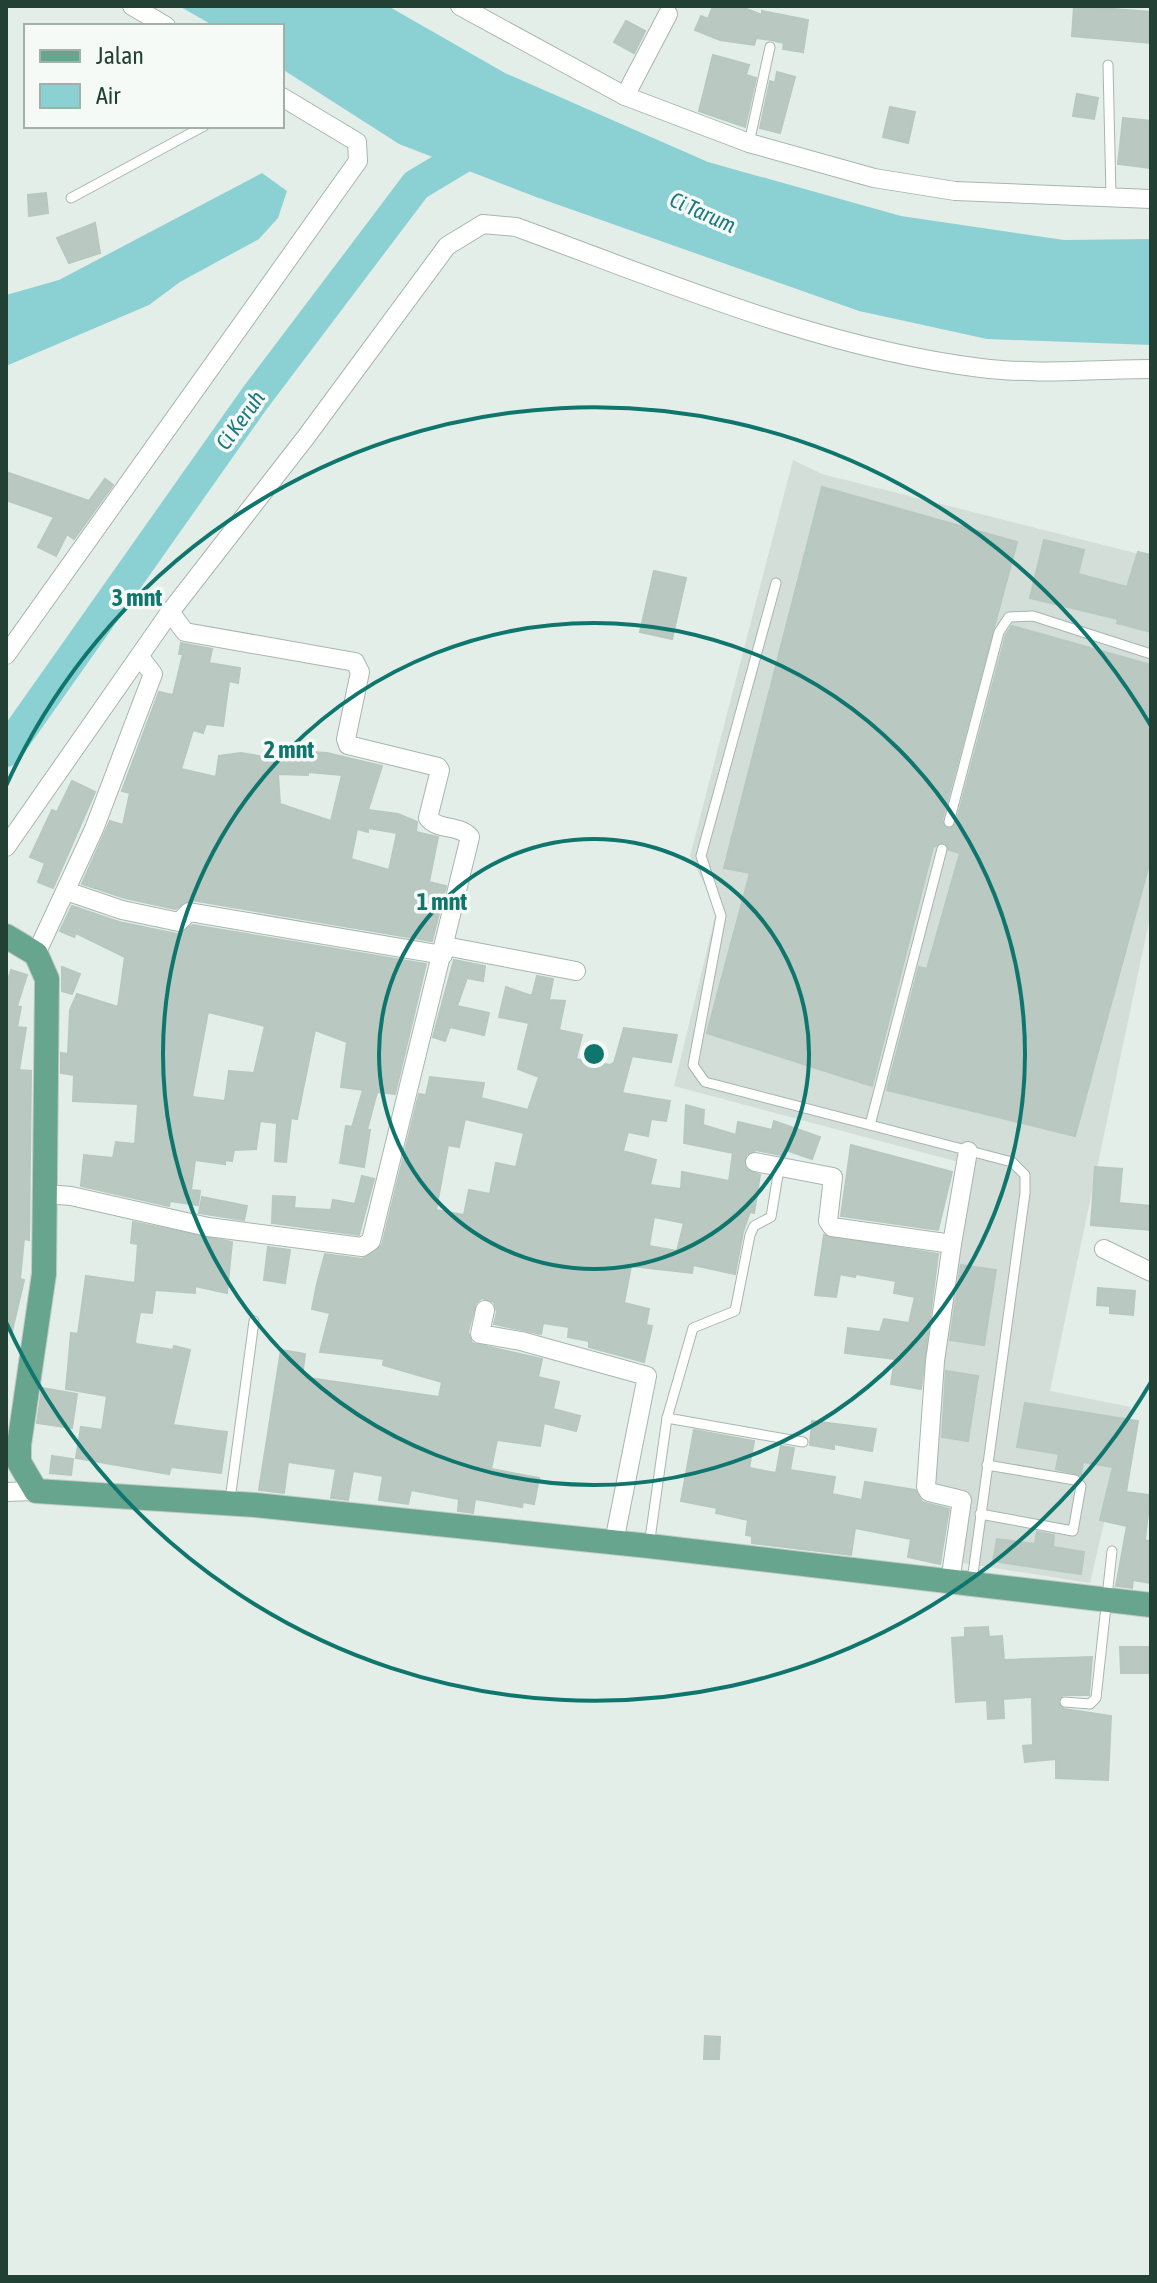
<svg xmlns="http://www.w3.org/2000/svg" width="1157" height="2283" font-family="'Asap Condensed',sans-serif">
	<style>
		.built { fill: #d2ded7 }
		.water { fill: #8bd1d4 }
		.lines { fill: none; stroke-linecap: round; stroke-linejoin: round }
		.river { stroke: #8bd1d4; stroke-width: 32 }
		.building { fill: #b9c9c1; stroke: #b6c8bf; stroke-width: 2; fill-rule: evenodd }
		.service-casing { stroke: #a6b6af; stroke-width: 11 }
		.minor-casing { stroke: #a6b6af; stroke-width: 20 }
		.primary-casing { stroke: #c1cac6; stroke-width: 26 }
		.service { stroke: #fff; stroke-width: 9 }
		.minor { stroke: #fff; stroke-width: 18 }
		.primary { stroke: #68a58e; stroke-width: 24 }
		.ring { fill: none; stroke: #0f766e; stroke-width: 4 }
		.labels { text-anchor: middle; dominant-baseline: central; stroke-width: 7; stroke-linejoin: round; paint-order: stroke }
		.water-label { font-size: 22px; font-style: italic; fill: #1b7a7f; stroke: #f5faf7 }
		.centre { fill: #0f766e; stroke: #f5faf7; stroke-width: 4 }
		.ring-label { font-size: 24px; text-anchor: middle; font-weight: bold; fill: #0f766e; stroke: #f5faf7; stroke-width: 7; stroke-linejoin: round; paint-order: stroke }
	</style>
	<rect width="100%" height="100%" fill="#e4eee8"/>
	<polygon class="built" points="793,460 822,474 1151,557 1151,912 1050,1391 1131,1407 1090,1583 957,1562 968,1492 931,1487 938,1379 966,1164 674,1086 717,909 690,856"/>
	<g class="water">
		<polygon points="179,6 388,6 505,73 708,162 901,216 1064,240 1151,239 1151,345 987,339 859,311 536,197 399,144 282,69 282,26 214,26"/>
		<polygon points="262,173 287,191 278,218 259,239 180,282 149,305 6,366 6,295 59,280"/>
	</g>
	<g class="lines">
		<polyline class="river" points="6,751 255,398 416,185 486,143"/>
	</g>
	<g class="building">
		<polygon points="713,6 739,6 762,15 762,11 808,20 803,52 783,49 784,43 771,40 756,38 754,45 720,40 695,30 701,16 708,19"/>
		<polygon points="1074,6 1151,12 1151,43 1072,36"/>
		<polygon points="626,21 645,31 634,53 614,42"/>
		<polygon points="713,55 749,65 746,75 756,78 745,127 699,111"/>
		<polygon points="777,72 795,77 780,133 760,128 770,81 775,83"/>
		<polygon points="1077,94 1098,98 1094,119 1073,116"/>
		<polygon points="890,107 915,112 908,143 883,137"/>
		<polygon points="1123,118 1151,121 1151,168 1118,164"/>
		<polygon points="46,193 48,213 29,216 28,195"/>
		<polygon points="95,223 100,253 69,263 57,238"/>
		<polygon points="6,472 89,501 105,479 113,485 74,539 67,534 56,556 38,547 54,517 6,500"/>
		<polygon points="822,487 1017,542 942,820 946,829 956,824 1006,635 1012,626 1151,665 1151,857 1075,1136 887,1090 919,967 927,969 960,853 949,850 945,842 933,847 872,1086 707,1033 750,873 724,868"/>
		<polygon points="1044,540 1084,550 1078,574 1127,587 1138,552 1151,555 1151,632 1117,623 1118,619 1030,598"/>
		<polygon points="654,571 686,578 672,639 640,632"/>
		<path d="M181 643 212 649 209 663 240 668 238 683 229 681 223 726 206 724 203 733 193 730 181 769 216 777 219 756 241 753 270 758 271 752 311 757 312 752 327 753 382 766 368 810 398 814 417 822 416 832 438 837 429 882 446 886 432 941 191 900 175 909 125 898 82 884 110 821 123 825 130 793 122 791 123 788 159 692 173 695 183 654H179ZM308 772 342 775 331 821 280 804 278 774 308 775ZM368 828 397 833 389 870 351 859 357 829 368 832Z"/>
		<polygon points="72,781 95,792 53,888 38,882 45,863 30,857 52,810 57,812"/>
		<path d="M72 906 119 922 177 934 193 925 426 964 395 1094 377 1092 367 1130H370L364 1167 340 1163 346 1126 352 1127 363 1090 341 1087 347 1042 315 1030 297 1119 291 1118 286 1162 275 1161 277 1123 260 1121 256 1149 234 1150 232 1161 225 1160V1164L195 1160 191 1190 200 1191 198 1205 170 1201 169 1206 81 1186 84 1155 113 1158 116 1142 135 1144 138 1104 73 1101 74 1075 61 1073V1053L68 1054 70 1010 77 994 118 1007 125 957 76 933 74 937 60 931ZM208 1012 265 1026 254 1073 229 1071 225 1101 192 1097Z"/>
		<polygon points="454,960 485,966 483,981 467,978 457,1006 489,1013 484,1035 450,1027 445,1041 433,1037"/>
		<polygon points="62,967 80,974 72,994 62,991"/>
		<polygon points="11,970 27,975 17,1006 21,1007 17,1027 26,1028 19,1070 31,1071 29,1240 24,1239 20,1279 24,1280 12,1331 6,1330 6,987"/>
		<path d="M537 976 553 979 549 1000 565 1001 559 1030 582 1035 576 1059 610 1065 614 1063 624 1028 677 1035 671 1062 632 1056 622 1093 670 1101 666 1121 651 1119 648 1136 628 1132 623 1151 656 1160 650 1185 681 1189 682 1172 729 1181 733 1153 684 1143 686 1105 704 1110 703 1125 736 1135 738 1122 772 1130 774 1121 820 1137 812 1159 786 1150 785 1156 756 1150 746 1155 747 1170 760 1175 754 1213 750 1212 743 1232 735 1274 693 1265 692 1273 631 1266 624 1303 649 1309 646 1325 652 1326 644 1362 589 1347V1341L568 1337 569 1327 543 1323 541 1334 494 1324 497 1312 494 1302 482 1298 476 1303 468 1332 472 1343 542 1359 538 1377 559 1382 553 1409 580 1416 576 1431 544 1423 540 1446 497 1440 491 1469 539 1478 534 1504 523 1502 522 1507 475 1499 473 1513 458 1511 459 1499 411 1490 408 1504 379 1500 383 1476 353 1471 348 1500 331 1498 336 1469 288 1462 284 1493 259 1490 281 1350 305 1354 302 1377 439 1397 442 1382 383 1365 384 1359 320 1352 330 1313 312 1309 317 1284 325 1254 362 1259 382 1245 419 1094 426 1095 430 1077 484 1083 481 1098 528 1110 539 1077 518 1069 529 1023 499 1017 506 987 532 996ZM465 1119 524 1133 516 1167 496 1163 490 1194 469 1190 464 1215 436 1210 448 1145 459 1147ZM654 1217 684 1223 677 1251 649 1246Z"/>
		<polygon points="851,1145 952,1172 938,1230 841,1216"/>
		<polygon points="1095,1167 1122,1169 1119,1203 1151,1206 1151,1230 1091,1225"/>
		<polygon points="362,1176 374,1179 359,1235 272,1223 273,1196 295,1197 294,1208 331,1210 333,1200 355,1204"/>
		<polygon points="202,1197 247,1206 244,1220 199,1213"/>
		<polygon points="133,1222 232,1242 227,1293 195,1286 195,1293 155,1290 152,1313 140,1312 135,1341 136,1344 173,1350 174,1346 190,1350 173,1425 227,1432 221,1473 171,1467 169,1474 76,1458 81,1427 102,1430 107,1396 66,1389 71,1333 78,1334 86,1276 135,1283 138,1244 131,1243"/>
		<polygon points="824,1235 938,1254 921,1389 891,1384 895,1359 845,1353 848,1328 880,1332 884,1319 909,1323 915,1297 894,1293 896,1281 856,1274 855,1277 840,1274 836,1297 815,1295"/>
		<polygon points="268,1247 290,1250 285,1283 264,1280"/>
		<polygon points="961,1265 996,1270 984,1345 950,1340"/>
		<polygon points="1098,1288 1135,1291 1133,1315 1110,1313 1110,1306 1097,1305"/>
		<polygon points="946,1371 978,1376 968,1441 942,1437"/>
		<polygon points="42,1388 77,1394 72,1428 37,1423"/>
		<polygon points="1025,1403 1138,1421 1126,1492 1150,1495 1145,1540 1151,1542 1151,1583 1133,1580 1132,1588 1116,1586 1127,1526 1100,1520 1113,1467 1083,1462 1081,1475 1056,1469 1059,1454 1017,1447"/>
		<polygon points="812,1421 876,1429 872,1451 834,1444 834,1449 810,1445"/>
		<polygon points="694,1430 754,1441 749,1468 776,1473 781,1446 794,1448 790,1470 835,1477 832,1494 862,1500 865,1482 915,1490 922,1502 949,1509 940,1564 908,1557 911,1539 855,1528 851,1555 752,1543 752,1536 746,1535 748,1520 716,1513 717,1508 681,1501"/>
		<polygon points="52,1456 73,1459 71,1475 50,1473"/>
		<polygon points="1037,1532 1054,1535 1053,1547 1084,1552 1081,1574 993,1561 997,1539 1035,1544"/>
		<polygon points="988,1627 989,1637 1002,1636 1004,1660 1092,1657 1089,1695 1063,1695 1058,1702 1064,1709 1111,1716 1108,1780 1056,1778 1056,1759 1025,1762 1023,1746 1033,1745 1032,1697 1003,1699 1004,1718 988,1719 987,1700 956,1702 952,1638 965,1637 965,1628"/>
		<polygon points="1120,1647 1148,1647 1148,1673 1121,1673"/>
		<polygon points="705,2036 720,2037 719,2059 704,2059"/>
	</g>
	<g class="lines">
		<defs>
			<g id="service">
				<polyline points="1108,65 1111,196"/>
				<polyline points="749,143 770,47"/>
				<polyline points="71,198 204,126"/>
				<polyline points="776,583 701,856 721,916 693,1065 705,1082 1012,1162 1025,1175 1025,1193 972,1581"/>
				<polyline points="949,822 999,632 1009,617 1033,616 1151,654"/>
				<polyline points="870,1125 942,849"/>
				<polyline points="667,1418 693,1328 735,1311 750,1235 754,1226 771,1217 778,1175"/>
				<polyline points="230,1500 254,1321"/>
				<polyline points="980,1514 1073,1531 1081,1486 1075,1480 987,1465"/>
				<polyline points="649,1546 667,1418 803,1442"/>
				<polyline points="1065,1702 1090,1704 1096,1698 1112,1551"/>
			</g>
			<g id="minor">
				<polyline points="132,6 166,26"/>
				<polyline points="460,6 625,96 749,143 874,178 955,191 1151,199"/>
				<polyline points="625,96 668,14"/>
				<polyline points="6,655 358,161 357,142 282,97"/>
				<path d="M6 847 170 612 306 437 447 246 483 224 516 227C667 282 820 348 981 368 1036 375 1095 369 1151 369"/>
				<polyline points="66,891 122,910 179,922 189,912 443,955"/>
				<polyline points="445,946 576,971"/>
				<polyline points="36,954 94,829 153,674 140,657"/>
				<polyline points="755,1162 833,1177 828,1221 832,1227 952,1244 968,1151"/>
				<path d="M46 1194 71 1196 208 1227 362 1247 371 1241 470 837C459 824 438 831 428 818L440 770 438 767 348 745 346 739 360 672 355 662 185 632 170 612"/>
				<polyline points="1104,1249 1151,1272"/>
				<polyline points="485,1310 480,1334 521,1341 647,1376 614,1542"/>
				<polyline points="6,1492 36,1491"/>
				<polyline points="950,1582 962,1500 929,1492 926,1487 935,1361 952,1244"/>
			</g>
			<polyline id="primary" points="6,936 36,954 47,979 44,1274 19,1445 19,1462 36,1491 255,1505 649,1546 1151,1605"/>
		</defs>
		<use href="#service" class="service-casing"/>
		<use href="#minor" class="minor-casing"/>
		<use href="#primary" class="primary-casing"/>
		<use href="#service" class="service"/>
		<use href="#minor" class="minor"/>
		<use href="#primary" class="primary"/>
	</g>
	<g class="ring">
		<circle cx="594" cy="1054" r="215"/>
		<circle cx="594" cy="1054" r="431"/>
		<path d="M1151 1382A646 646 0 0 1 6 1322M6 786A646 646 0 0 1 1151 726"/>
	</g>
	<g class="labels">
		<g class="water-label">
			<text transform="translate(703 212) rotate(24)">Ci Tarum</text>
			<text transform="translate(240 420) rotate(-54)">Ci Keruh</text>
		</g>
	</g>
	<circle cx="594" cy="1054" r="12" class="centre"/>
	<g class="ring-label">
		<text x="137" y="606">3 mnt</text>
		<text x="289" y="758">2 mnt</text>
		<text x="442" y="910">1 mnt</text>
	</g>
	<rect width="1157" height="2283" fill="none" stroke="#234035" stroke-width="16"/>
	<rect x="24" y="24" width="260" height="104" fill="#f5faf7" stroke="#a1b0a9" stroke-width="2"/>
	<rect x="40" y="50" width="40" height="12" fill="#68a58e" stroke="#a1b0a9" stroke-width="2"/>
	<text x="96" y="64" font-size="24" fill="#234035">Jalan</text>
	<rect x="40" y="84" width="40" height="24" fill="#8bd1d4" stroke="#a1b0a9" stroke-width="2"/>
	<text x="96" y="104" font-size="24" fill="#234035">Air</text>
</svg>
